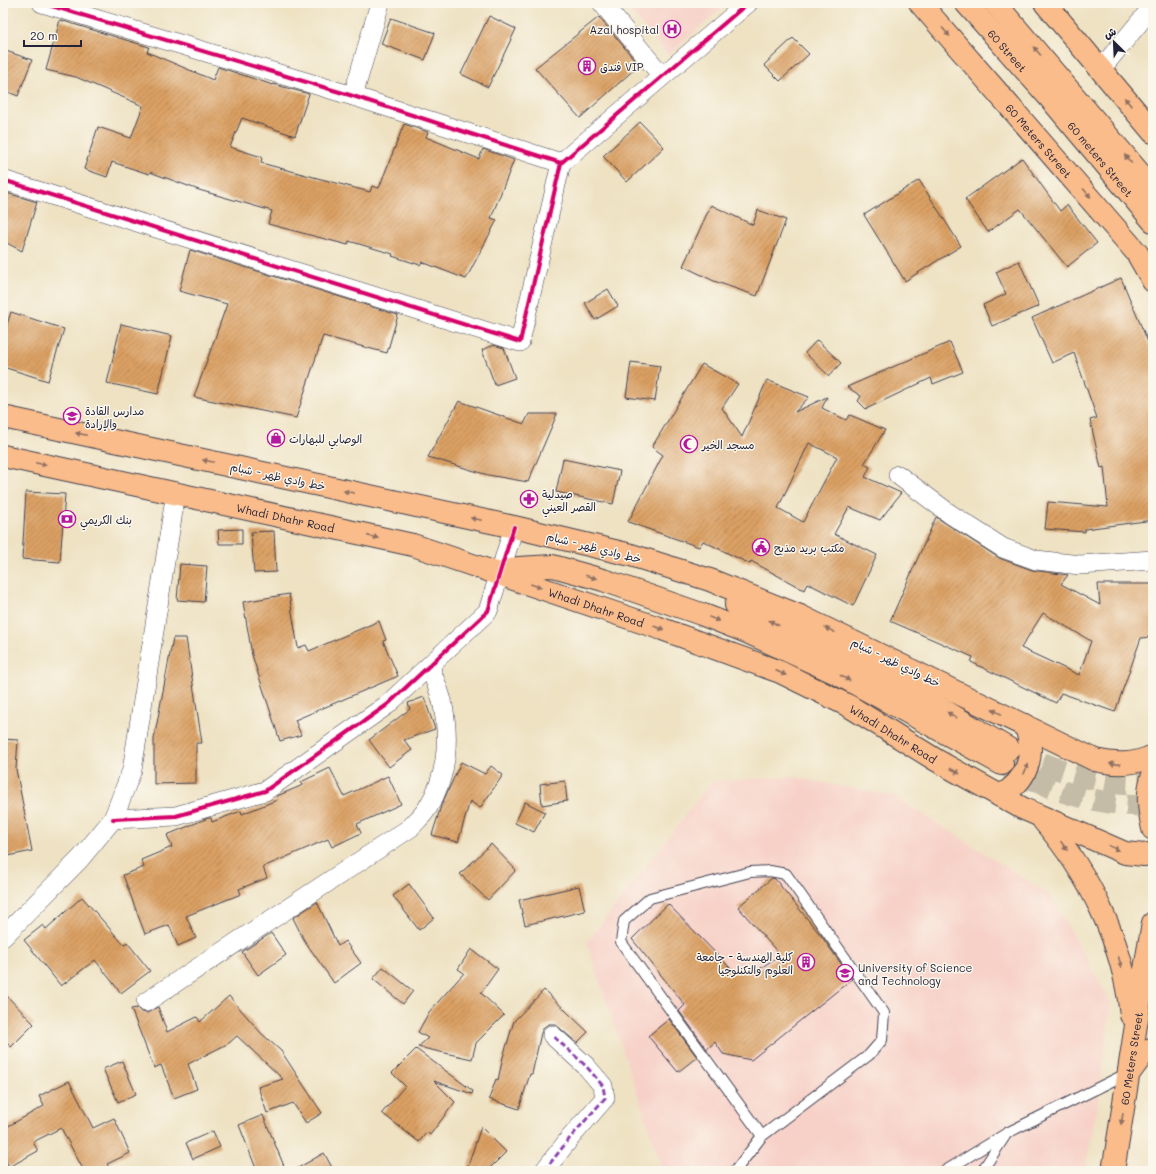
<svg xmlns="http://www.w3.org/2000/svg" width="1156" height="1174" font-family="Mali,'Playpen Sans Arabic',sans-serif">
	<style>
		.built { fill: #f7d1c8 }
		.building { fill: url(#building-hatch); fill-rule: evenodd }
		.lines { fill: none; stroke-linecap: round; stroke-linejoin: round }
		.primary-tunnel { stroke: #c5bca8; stroke-width: 22; stroke-dasharray: 22 11; stroke-linecap: butt }
		.lane-casing { stroke: #413f4f; stroke-width: 12 }
		.street-casing { stroke: #413f4f; stroke-width: 20 }
		.primary-casing { stroke: #413f4f; stroke-width: 24 }
		.highway-casing { stroke: #413f4f; stroke-width: 24 }
		.lane { stroke: #fff; stroke-width: 10 }
		.street { stroke: #fff; stroke-width: 19 }
		.primary { stroke: #f9bc8a; stroke-width: 22 }
		.highway { stroke: #f9bc8a; stroke-width: 22 }
		.quiet { stroke: #8e44ad; stroke-width: 3; stroke-dasharray: 6 3; stroke-linecap: butt }
		.cycleway-casing { stroke: #fbf7ec; stroke-width: 6 }
		.cycleway { stroke: #d6006c; stroke-width: 4 }
		.oneway { fill: #8e6f62 }
		.labels { text-anchor: middle; dominant-baseline: central; stroke-width: 3; stroke-linejoin: round; paint-order: stroke }
		.poi-label { font-size: 11px; fill: #22223b; stroke: #fbf7ec; text-anchor: start }
		.street-label { font-size: 11px; fill: #22223b; stroke: #fbf7ec }
	</style>
	<defs>
		<pattern id="building-hatch" width="6" height="6" patternUnits="userSpaceOnUse"><rect width="6" height="6" fill="#dba063"/><path d="M-1 1l2-2M0 6l6-6M5 7l2-2" fill="none" stroke="#b18253"/></pattern>
	</defs>
	<rect width="100%" height="100%" fill="#fbf7ec"/>
	<filter id="ink" filterUnits="userSpaceOnUse"><feTurbulence type="fractalNoise" baseFrequency=".025" numOctaves="2"/><feDisplacementMap in="SourceGraphic" scale="8" xChannelSelector="R" yChannelSelector="G"/><feConvolveMatrix kernelMatrix="1 2 1 2 8 2 1 2 1" color-interpolation-filters="sRGB"/></filter>
	<filter id="wash" filterUnits="userSpaceOnUse"><feTurbulence type="fractalNoise" baseFrequency=".012" numOctaves="4" result="noise"/><feDisplacementMap in="SourceGraphic" scale="16" xChannelSelector="R" yChannelSelector="G"/><feGaussianBlur stdDeviation="0.9" result="paint"/><feColorMatrix in="noise" values="0 0 0 0 0 0 0 0 0 0 0 0 0 0 0 0 0 1.4 0 .05"/><feComposite in="paint" operator="in"/></filter>
	<g filter="url(#wash)">
		<rect width="100%" height="100%" fill="#eee2c3"/>
		<g class="built">
			<polygon points="623,3 728,3 668,55"/>
			<polygon points="793,777 894,796 1049,894 1111,1002 1098,1101 1085,1171 663,1171 587,943 712,781"/>
		</g>
		<g id="blocks">
			<g class="building">
				<polygon points="489,16 516,29 488,87 461,74"/>
				<polygon points="599,17 639,65 580,118 535,68"/>
				<polygon points="391,18 435,33 425,60 381,44"/>
				<polygon points="60,20 149,47 147,52 213,80 218,67 273,85 273,84 309,94 295,136 242,118 230,147 262,157 261,163 370,192 372,186 379,188 404,124 428,132 426,137 479,159 483,149 514,160 491,218 497,220 466,279 422,262 420,265 392,256 393,254 349,241 348,245 268,224 272,211 199,190 150,172 149,174 112,162 107,177 84,169 98,127 131,138 143,106 76,77 46,70"/>
				<polygon points="793,38 809,54 780,81 764,65"/>
				<polygon points="3,50 32,60 18,96 3,90"/>
				<polygon points="640,122 664,147 627,182 603,156"/>
				<polygon points="1022,158 1060,211 1067,205 1097,243 1067,267 1020,209 988,232 965,199"/>
				<polygon points="919,180 961,246 905,281 864,215"/>
				<polygon points="3,192 37,202 22,251 3,241"/>
				<polygon points="711,205 753,225 758,210 786,220 757,296 714,281 683,266"/>
				<polygon points="190,250 398,315 387,353 323,336 296,418 194,397 227,304 179,291"/>
				<polygon points="1019,261 1039,306 992,326 983,305 1006,294 996,272"/>
				<polygon points="1121,278 1153,354 1153,520 1085,529 1085,532 1045,529 1048,502 1108,507 1104,467 1101,468 1090,420 1097,418 1074,353 1052,363 1032,318"/>
				<polygon points="608,289 618,306 595,320 585,303"/>
				<polygon points="11,312 64,329 48,381 3,367 3,337"/>
				<polygon points="121,324 172,336 158,394 107,383"/>
				<polygon points="817,340 841,363 829,376 805,353"/>
				<polygon points="950,342 963,372 933,384 931,378 866,409 858,401 861,396 847,387"/>
				<polygon points="494,345 504,348 515,378 495,385 482,350"/>
				<polygon points="631,362 660,366 655,401 626,397"/>
				<path d="M702 364 738 384 722 408 742 437 767 380 809 397 795 412 827 397 822 408 846 420 850 415 885 430 864 464 870 467 865 477 901 493 880 520 849 507 834 534 877 555 853 606 807 583 804 590 751 561 750 564 703 541 699 547 628 522 663 455 652 447ZM809 443 837 457 803 522 778 508Z"/>
				<polygon points="459,401 524,424 529,414 557,414 528,482 488,475 428,457"/>
				<polygon points="563,459 620,471 613,504 556,492"/>
				<polygon points="26,492 65,494 60,562 22,559"/>
				<path d="M936 517 999 558 1032 570 1068 575 1061 584 1100 605 1098 584H1153V637L1141 638 1115 712 1061 693 1056 703 971 662 973 657 890 621ZM1043 613 1091 641 1079 675 1021 648Z"/>
				<polygon points="242,529 242,544 219,544 218,530"/>
				<polygon points="274,531 276,572 254,573 251,532"/>
				<polygon points="180,564 207,566 204,602 177,600"/>
				<polygon points="289,594 298,648 306,645 309,651 379,621 386,640 383,641 398,676 295,720 301,735 280,741 252,655 243,602"/>
				<polygon points="173,638 186,638 202,743 196,743 196,783 154,784 154,739"/>
				<polygon points="424,697 435,729 404,740 412,750 389,767 369,740 410,709 408,703"/>
				<polygon points="3,739 18,740 16,769 32,851 3,857"/>
				<polygon points="461,762 485,774 491,766 503,775 480,808 470,801 458,842 432,835 441,806"/>
				<polygon points="330,768 344,796 388,776 401,804 357,824 361,833 332,847 328,839 263,867 267,878 239,889 241,894 186,916 196,938 178,946 169,925 145,934 123,875 144,867 141,860 172,847 167,835 208,818 211,818 212,822 241,811 242,814 277,800 276,797 277,796 303,785 301,782"/>
				<polygon points="565,781 567,801 542,805 540,784"/>
				<polygon points="525,802 545,812 534,832 515,823"/>
				<polygon points="491,844 516,870 488,900 460,874"/>
				<polygon points="772,878 775,879 822,937 852,979 751,1060 723,1054 715,1042 707,1049 679,1011 685,1005 632,939 668,904 733,971 758,970 780,955 738,907"/>
				<polygon points="409,884 434,918 419,930 393,896"/>
				<polygon points="579,886 585,911 525,925 519,900"/>
				<polygon points="82,897 124,945 127,942 150,971 121,993 95,960 61,986 24,940 43,925 46,929"/>
				<polygon points="317,902 338,946 345,941 361,963 334,983 304,940 293,918"/>
				<polygon points="271,933 286,955 258,975 242,952"/>
				<polygon points="471,949 498,969 481,993 504,1015 476,1043 472,1059 418,1047 428,1038 418,1032 429,1012 464,973 458,969"/>
				<polygon points="383,967 413,991 403,1004 373,979"/>
				<polygon points="544,990 588,1032 577,1043 555,1024 549,1024 544,1027 541,1033 532,1074 530,1074 519,1109 489,1099 496,1079 498,1080 503,1057 514,1021"/>
				<polygon points="3,992 34,1024 11,1047 3,1039"/>
				<polygon points="229,996 261,1033 281,1051 322,1113 306,1123 293,1103 267,1113 258,1087 283,1079 237,1036 229,1043 188,1064 197,1089 174,1098 161,1065 154,1068 131,1009 137,1008 141,1012 147,1013 158,1007 167,1032 197,1017 200,1022"/>
				<polygon points="669,1019 697,1057 678,1072 648,1036"/>
				<polygon points="416,1049 473,1091 472,1094 434,1081 455,1102 430,1135 427,1132 419,1142 382,1113 405,1086 392,1073"/>
				<polygon points="122,1061 136,1094 118,1102 103,1069"/>
				<polygon points="69,1081 93,1128 114,1118 130,1153 107,1164 111,1171 84,1171 61,1128 33,1142 38,1151 9,1167 3,1155 3,1129 44,1106 39,1096"/>
				<polygon points="263,1115 286,1171 257,1171 239,1125"/>
				<polygon points="481,1127 506,1152 487,1171 466,1171"/>
				<polygon points="213,1131 220,1147 193,1159 186,1143"/>
				<polygon points="324,1153 334,1171 293,1171"/>
			</g>
		</g>
	</g>
	<g filter="url(#ink)">
		<use href="#blocks" fill-opacity="0" stroke="#413f4f" stroke-width="1"/>
		<g class="lines">
			<g class="primary-tunnel">
				<path d="M1012 750C1057 771 1102 787 1153 783"/>
				<path d="M1002 764C1052 792 1095 805 1153 806"/>
			</g>
			<defs>
				<g id="lane">
					<polyline points="735,1171 762,1136 869,1055 882,1040 884,1013 786,874 770,871 750,872 650,898 624,921 621,942 762,1136"/>
					<polyline points="945,1171 1007,1133 1128,1073"/>
					<polyline points="982,1171 1005,1136"/>
				</g>
				<g id="street">
					<polyline points="42,3 353,96 561,163 748,3"/>
					<polyline points="602,3 662,76"/>
					<polyline points="1101,69 1153,6"/>
					<polyline points="353,96 380,3"/>
					<polyline points="3,180 520,342 561,163"/>
					<polyline points="898,475 950,514 1003,548 1036,560 1080,565 1153,560"/>
					<polyline points="113,819 176,816 265,791 387,705 488,611 514,527"/>
					<polyline points="3,937 80,859 113,819 132,770 176,492"/>
					<path d="M146 1002 410 828C416 821 424 815 428 807 448 776 450 736 442 701 439 689 433 677 430 666"/>
					<polyline points="544,1171 570,1138 605,1098 603,1086 586,1066 552,1035"/>
				</g>
				<g id="primary">
					<path id="s1" d="M920 3 1137 253 1153 281"/>
					<polyline points="1045,3 1153,132"/>
					<path d="M3 417 514 527 631 555 710 580 800 616 1095 760C1116 765 1134 765 1153 756"/>
					<path id="s2" d="M3 456 413 545 662 629 780 672 849 706 936 760 1022 808 1125 853 1144 855 1153 853"/>
					<polyline points="499,574 518,568 553,566 603,580 701,614 747,632 838,674 1002,764"/>
					<polyline points="736,605 883,678 943,710 1009,749"/>
					<path d="M1153 775C1146 792 1149 811 1153 829"/>
					<path d="M1000 796C1027 781 1037 755 1025 725"/>
					<path d="M1043 820C1090 875 1123 942 1131 1015"/>
					<polyline points="1130,1072 1141,1057 1153,1048"/>
					<path id="s3" d="M1113 1171C1127 1088 1138 1005 1153 923"/>
				</g>
				<g id="highway">
					<path id="s4" d="M966 3 1049 97 1153 221"/>
					<polyline points="995,3 1153,189"/>
				</g>
			</defs>
			<use href="#lane" class="lane-casing"/>
			<use href="#street" class="street-casing"/>
			<use href="#primary" class="primary-casing"/>
			<use href="#highway" class="highway-casing"/>
			<use href="#lane" class="lane"/>
			<use href="#street" class="street"/>
			<use href="#primary" class="primary"/>
			<use href="#highway" class="highway"/>
			<polyline class="quiet" points="544,1171 570,1138 605,1098 603,1086 586,1066 552,1035"/>
			<defs>
				<g id="cycleway">
					<polyline points="42,3 353,96 561,163 748,3"/>
					<polyline points="3,180 520,342 561,163"/>
					<polyline points="113,819 176,816 265,791 387,705 488,611 514,527"/>
				</g>
			</defs>
			<use href="#cycleway" class="cycleway-casing"/>
			<use href="#cycleway" class="cycleway"/>
		</g>
		<defs><path id="oneway-solid" d="M-6-.8H1V-3.2L6.5 0L1 3.2V.8H-6Z"/></defs>
		<g class="oneway">
			<use href="#oneway-solid" transform="translate(946 32) rotate(49)"/>
			<use href="#oneway-solid" transform="translate(1037 51) rotate(-131)"/>
			<use href="#oneway-solid" transform="translate(1128 102) rotate(-129)"/>
			<use href="#oneway-solid" transform="translate(1128 159) rotate(-130)"/>
			<use href="#oneway-solid" transform="translate(1087 193) rotate(49)"/>
			<use href="#oneway-solid" transform="translate(81 434) rotate(-168)"/>
			<use href="#oneway-solid" transform="translate(208 461) rotate(-168)"/>
			<use href="#oneway-solid" transform="translate(41 464) rotate(12)"/>
			<use href="#oneway-solid" transform="translate(349 492) rotate(-168)"/>
			<use href="#oneway-solid" transform="translate(476 519) rotate(-168)"/>
			<use href="#oneway-solid" transform="translate(373 537) rotate(13)"/>
			<use href="#oneway-solid" transform="translate(591 577) rotate(16)"/>
			<use href="#oneway-solid" transform="translate(536 586) rotate(19)"/>
			<use href="#oneway-solid" transform="translate(714 619) rotate(22)"/>
			<use href="#oneway-solid" transform="translate(774 623) rotate(-153)"/>
			<use href="#oneway-solid" transform="translate(659 628) rotate(19)"/>
			<use href="#oneway-solid" transform="translate(830 630) rotate(-154)"/>
			<use href="#oneway-solid" transform="translate(781 673) rotate(24)"/>
			<use href="#oneway-solid" transform="translate(845 678) rotate(29)"/>
			<use href="#oneway-solid" transform="translate(997 712) rotate(-154)"/>
			<use href="#oneway-solid" transform="translate(952 715) rotate(-150)"/>
			<use href="#oneway-solid" transform="translate(1115 764) rotate(-176)"/>
			<use href="#oneway-solid" transform="translate(1026 769) rotate(-67)"/>
			<use href="#oneway-solid" transform="translate(955 771) rotate(29)"/>
			<use href="#oneway-solid" transform="translate(1064 846) rotate(55)"/>
			<use href="#oneway-solid" transform="translate(1114 848) rotate(24)"/>
			<use href="#oneway-solid" transform="translate(1120 962) rotate(74)"/>
			<use href="#oneway-solid" transform="translate(1122 1119) rotate(100)"/>
		</g>
	</g>
	<defs>
		<symbol id="hospital-ring" viewBox="-11 -11 22 22"><circle r="9.5" fill="#fbf7ec" stroke="#b5179e" stroke-width="1.5"/><path d="M-5-5h3v3.5h4V-5h3V5h-3V1.5h-4V5h-3Z" fill="#b5179e"/></symbol>
		<symbol id="building-ring" viewBox="-11 -11 22 22"><circle r="9.5" fill="#fbf7ec" stroke="#b5179e" stroke-width="1.5"/><path d="M-4-6H4V6H1V3H-1V6H-4ZM-2.5-4.3h1.7v1.8h-1.7ZM.8-4.3h1.7v1.8H.8ZM-2.5-1h1.7V.8h-1.7ZM.8-1h1.7V.8H.8Z" fill="#b5179e"/></symbol>
		<symbol id="school-ring" viewBox="-11 -11 22 22"><circle r="9.5" fill="#fbf7ec" stroke="#b5179e" stroke-width="1.5"/><path d="M0-5L7-2L0 1L-7-2ZM-4 1L0 2.5L4 1V4Q0 6-4 4Z" fill="#b5179e"/></symbol>
		<symbol id="shop-ring" viewBox="-11 -11 22 22"><circle r="9.5" fill="#fbf7ec" stroke="#b5179e" stroke-width="1.5"/><path d="M-5-2.5h2.3a2.7 3.5 0 0 1 5.4 0H5L5.5 6h-11ZM-1.5-2.5h3a1.5 2.3 0 0 0-3 0Z" fill="#b5179e"/></symbol>
		<symbol id="mosque-ring" viewBox="-11 -11 22 22"><circle r="9.5" fill="#fbf7ec" stroke="#b5179e" stroke-width="1.5"/><path d="M3.5-4.9A6 6 0 1 0 3.5 4.9A5 5 0 1 1 3.5-4.9Z" fill="#b5179e"/></symbol>
		<symbol id="pharmacy-ring" viewBox="-11 -11 22 22"><circle r="9.5" fill="#fbf7ec" stroke="#b5179e" stroke-width="1.5"/><path d="M-2-6h4v4h4v4h-4v4h-4v-4h-4v-4h4Z" fill="#b5179e"/></symbol>
		<symbol id="bank-ring" viewBox="-11 -11 22 22"><circle r="9.5" fill="#fbf7ec" stroke="#b5179e" stroke-width="1.5"/><path d="M-6-4H6V4H-6ZM0-2.3a2.3 2.3 0 1 0 0 4.6a2.3 2.3 0 1 0 0-4.6Z" fill="#b5179e"/></symbol>
		<symbol id="civic-ring" viewBox="-11 -11 22 22"><circle r="9.5" fill="#fbf7ec" stroke="#b5179e" stroke-width="1.5"/><path d="M-.6-6.5H3V-4.5H.6V-3L4-1V1h2V6H-6V1h2V-1L-.6-3ZM-1.2 2.5V6h2.4V2.5Z" fill="#b5179e"/></symbol>
		<symbol id="university-ring" viewBox="-11 -11 22 22"><circle r="9.5" fill="#fbf7ec" stroke="#b5179e" stroke-width="1.5"/><path d="M0-5L7-2L0 1L-7-2ZM-4 1L0 2.5L4 1V4Q0 6-4 4Z" fill="#b5179e"/></symbol>
	</defs>
	<g fill-rule="evenodd">
		<use href="#hospital-ring" x="662" y="19" width="20" height="20"/>
		<use href="#building-ring" x="577" y="56" width="20" height="20"/>
		<use href="#school-ring" x="62" y="406" width="20" height="20"/>
		<use href="#shop-ring" x="266" y="428" width="20" height="20"/>
		<use href="#mosque-ring" x="679" y="434" width="20" height="20"/>
		<use href="#pharmacy-ring" x="519" y="489" width="20" height="20"/>
		<use href="#bank-ring" x="57" y="509" width="20" height="20"/>
		<use href="#civic-ring" x="751" y="537" width="20" height="20"/>
		<use href="#building-ring" x="796" y="952" width="20" height="20"/>
		<use href="#university-ring" x="835" y="963" width="20" height="20"/>
	</g>
	<g class="labels">
		<g class="poi-label">
			<text x="659" y="29" text-anchor="end">Azal hospital</text>
			<text x="600" y="66">فندق VIP</text>
			<text x="85" y="410">مدارس القادة<tspan x="85" dy="13">والإرادة</tspan></text>
			<text x="289" y="438">الوصابي للبهارات</text>
			<text x="702" y="444">مسجد الخير</text>
			<text x="542" y="493">صيدلية<tspan x="542" dy="13">القصر العيني</tspan></text>
			<text x="80" y="519">بنك الكريمي</text>
			<text x="774" y="547">مكتب بريد مذبح</text>
			<text x="793" y="956" text-anchor="end">كلية الهندسة - جامعة<tspan x="793" dy="13">العلوم والتكنلوجيا</tspan></text>
			<text x="858" y="967">University of Science<tspan x="858" dy="13">and Technology</tspan></text>
		</g>
		<g class="street-label">
			<text stroke="none"><textPath href="#s4" startOffset="63">60 Street</textPath></text>
			<text stroke="none"><textPath href="#s1" startOffset="182">60 Meters Street</textPath></text>
			<text stroke="none"><textPath href="#s4" startOffset="206">60 meters Street</textPath></text>
			<text transform="translate(278 476) rotate(12)">خط وادي ظهر - شبام</text>
			<text stroke="none"><textPath href="#s2" startOffset="289">Whadi Dhahr Road</textPath></text>
			<text transform="translate(594 547) rotate(14)">خط وادي ظهر - شبام</text>
			<text stroke="none"><textPath href="#s2" startOffset="613">Whadi Dhahr Road</textPath></text>
			<text transform="translate(896 662) rotate(26)">خط وادي ظهر - شبام</text>
			<text stroke="none"><textPath href="#s2" startOffset="937">Whadi Dhahr Road</textPath></text>
			<text stroke="none"><textPath href="#s3" startOffset="114">60 Meters Street</textPath></text>
		</g>
	</g>
	<rect width="1156" height="1174" fill="none" stroke="#fbf7ec" stroke-width="16"/>
	<g transform="translate(1114 42) rotate(336)" stroke="#fbf7ec" stroke-width="3" paint-order="stroke">
	<path d="M0-3L7 15L0 10L-7 15Z" fill="#22223b"/>
	<text y="-6" font-size="11" font-weight="bold" text-anchor="middle" fill="#22223b">ش</text>
	</g>
	<path d="M24 40v6h57v-6" fill="none" stroke="#22223b" stroke-width="2"/>
	<text x="30" y="40" font-size="12" fill="#22223b" stroke="#fbf7ec" stroke-width="3" paint-order="stroke">20 m</text>
</svg>
